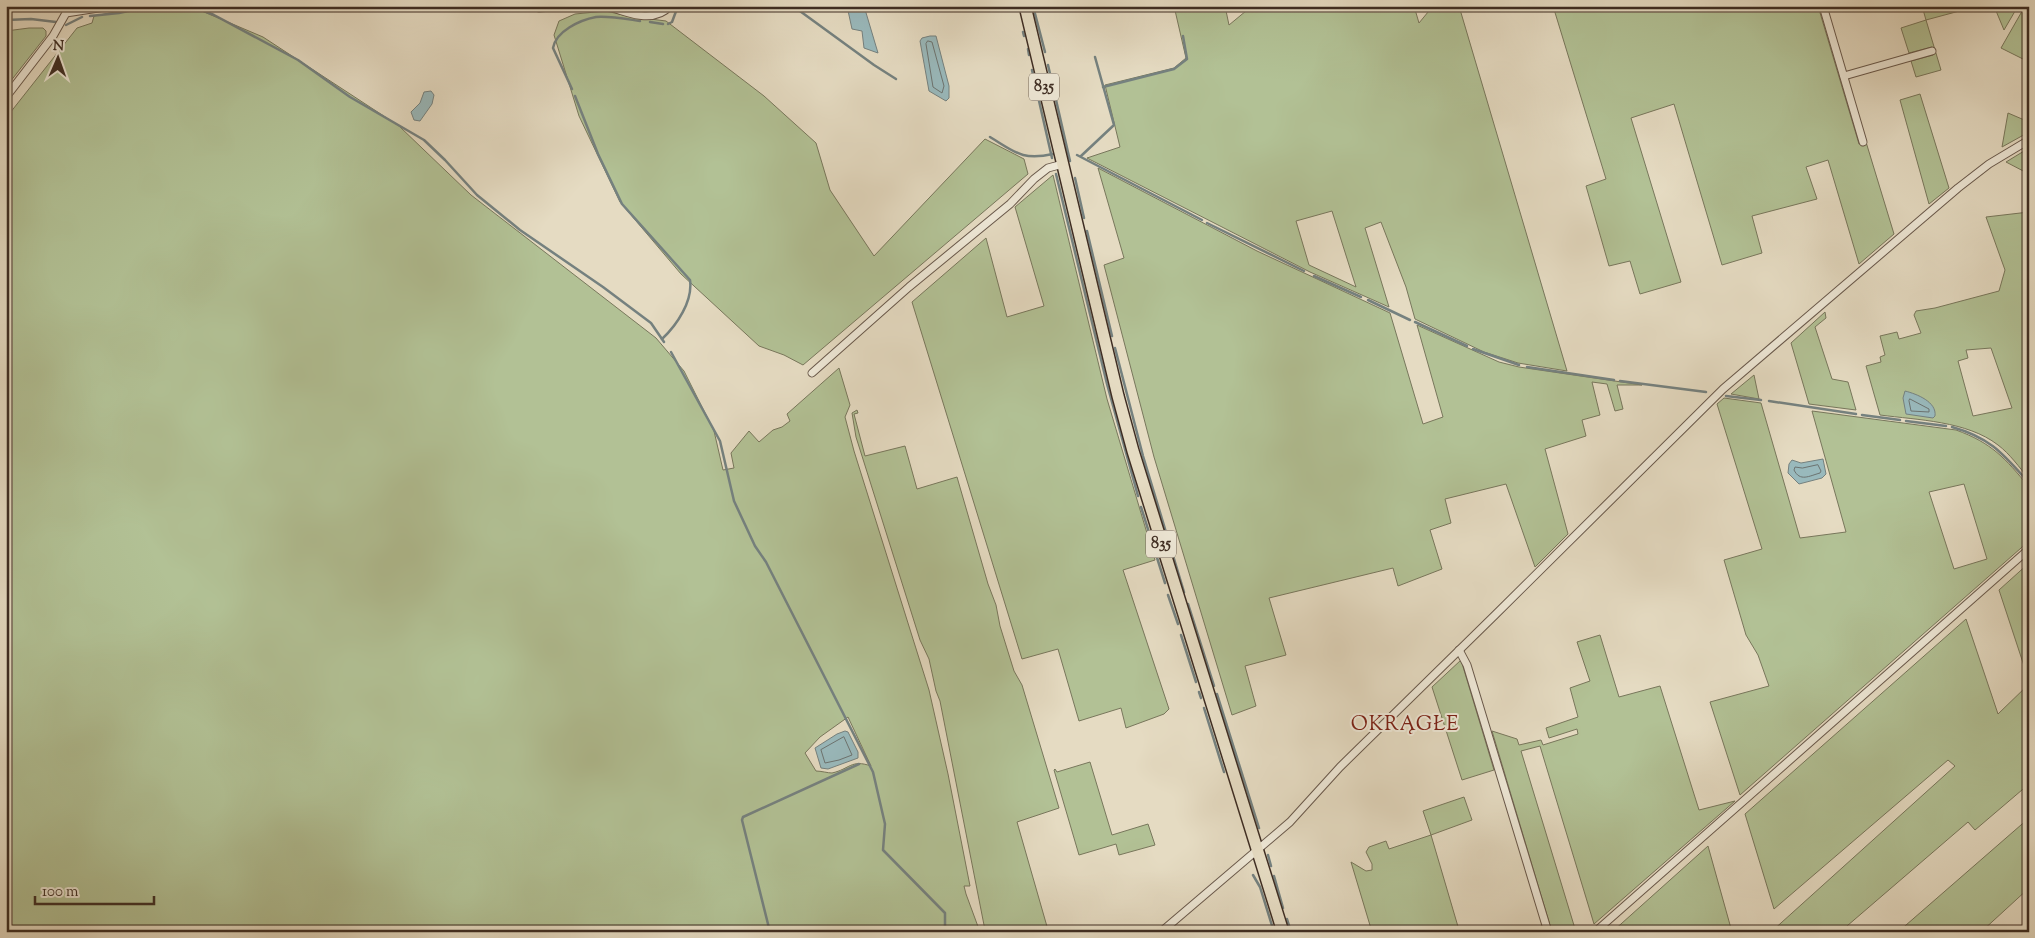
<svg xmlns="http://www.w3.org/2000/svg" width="2035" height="938" font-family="'Sorts Mill Goudy',serif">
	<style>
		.green { fill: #b2c195; stroke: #78775c; fill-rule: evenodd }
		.water { fill: #99b9bc; stroke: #75817f }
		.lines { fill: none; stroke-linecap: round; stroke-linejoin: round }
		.shore { stroke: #6c7370; stroke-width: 1 }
		.stream { stroke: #75817f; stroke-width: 2.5 }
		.minor-casing { stroke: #68584b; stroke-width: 9 }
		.primary-casing { stroke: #3e2d23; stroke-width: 14 }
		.minor { stroke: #eee8d7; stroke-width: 7 }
		.primary { stroke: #e5dbc2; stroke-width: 11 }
		.labels { text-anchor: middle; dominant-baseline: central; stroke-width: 4; stroke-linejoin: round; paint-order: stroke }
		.shield { fill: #eee8d7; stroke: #736559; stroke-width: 1 }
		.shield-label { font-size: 16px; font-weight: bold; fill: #3e2d23 }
		.quarter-label { font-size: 20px; letter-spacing: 1px; fill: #7a1f14; stroke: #eee8d7 }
	</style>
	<rect width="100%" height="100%" fill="#e5dbc2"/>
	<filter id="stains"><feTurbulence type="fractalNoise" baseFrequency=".004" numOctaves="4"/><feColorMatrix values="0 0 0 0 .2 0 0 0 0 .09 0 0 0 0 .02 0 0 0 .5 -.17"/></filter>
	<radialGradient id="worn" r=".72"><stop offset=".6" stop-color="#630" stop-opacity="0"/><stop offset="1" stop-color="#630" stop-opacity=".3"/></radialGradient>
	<g class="green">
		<path d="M147 6H190L263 37 399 126 471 195 656 338 684 371 714 431 723 470 734 468 731 453 749 431 759 442 773 430 782 427 790 421 787 414 839 368 850 405 845 417 854 451 929 690 948 774 970 886H964L966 894 980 932H6V118L77 28 92 23 94 16ZM848 717 871 766C851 759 850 769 832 773 828 773 821 771 816 771L805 753 820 737Z"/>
		<path d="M1174 6H1225L1229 25 1252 6H1414L1419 23 1433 6H1459L1567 371 1518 363 1484 352 1415 319 1406 287 1381 222 1365 228 1389 307 1310 272 1087 158 1120 147 1105 85 1174 68 1186 58ZM1332 211 1356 287 1309 265 1296 221Z"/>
		<polygon points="1553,6 1818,6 1859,144 1866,142 1894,234 1859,264 1828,160 1806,167 1817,199 1752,216 1762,253 1722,265 1674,104 1631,118 1681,282 1640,294 1630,261 1609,266 1586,186 1606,179"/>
		<polygon points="1922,6 1978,6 1926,20 1941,70 1916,77 1911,61 1933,55 1932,47 1909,53 1901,28 1926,20"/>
		<polygon points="1994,6 2018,6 2004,30"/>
		<polygon points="2025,6 2029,9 2029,62 2001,48"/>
		<polygon points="606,11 627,16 666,21 764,96 816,143 830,190 874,256 985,139 1024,159 1028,174 803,365 784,355 759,346 681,274 620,202 579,116 554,35 559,21 575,14"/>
		<polygon points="29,28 43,28 46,31 46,36 6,87 6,31"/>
		<polygon points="1920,94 1949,188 1929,204 1900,100"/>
		<polygon points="2008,113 2029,122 2029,132 2002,147"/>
		<polygon points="2029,148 2029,174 2006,162"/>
		<polygon points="1098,168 1257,251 1390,313 1423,424 1443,417 1417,325 1499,362 1519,367 1642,385 1617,385 1623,409 1615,411 1607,384 1592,382 1600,415 1582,420 1586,436 1545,449 1568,534 1535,567 1506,484 1445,499 1451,523 1430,530 1442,569 1398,586 1393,568 1269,598 1286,655 1245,666 1256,706 1232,715 1154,457 1104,265 1124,258"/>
		<polygon points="1053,175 1107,399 1155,560 1123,570 1169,709 1164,714 1126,728 1121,708 1079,721 1058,649 1022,659 912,302 986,238 1007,317 1044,306 1015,207"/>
		<path d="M2029 212V479C2019 467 2010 454 1998 445 1967 421 1918 420 1880 415L1866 366 1881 362 1880 357 1885 355 1880 336 1897 332 1899 339 1921 333 1914 315 1916 311 1935 308 1999 291 2005 270 1986 217ZM1991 348 2012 408 1973 416 1958 361 1968 358 1966 350Z"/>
		<polygon points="1825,312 1826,318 1815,327 1832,379 1848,382 1856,410 1809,404 1791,343"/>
		<polygon points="1754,375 1759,399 1731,394"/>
		<path d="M1724 398 1761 403 1800 538 1846 532 1812 411 1956 430C1992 443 2005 458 2029 487V541L1740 795 1710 702 1769 686 1758 655 1746 635 1724 560 1762 549 1717 404ZM1964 484 1987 559 1954 569 1929 492Z"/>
		<polygon points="857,410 858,413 854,414 865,456 905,446 917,489 957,477 988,584 996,605 1000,626 1014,671 1022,685 1059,808 1017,822 1048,930 1040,932 986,932 984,925 940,701 936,691 929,659 920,640 856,437 852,413"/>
		<polygon points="2029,563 2029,681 1999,590"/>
		<polygon points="1966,619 1998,714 2029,684 2029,784 1975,830 1968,822 1840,932 1771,932 1955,766 1948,760 1774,909 1745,814"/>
		<polygon points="1600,635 1619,697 1660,686 1699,810 1735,801 1594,924 1540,746 1521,751 1576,932 1552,932 1492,731 1517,739 1519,745 1541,740 1543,745 1578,734 1577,729 1549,738 1546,728 1578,717 1570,688 1590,681 1577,642"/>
		<polygon points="1461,660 1494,770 1462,780 1432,687"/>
		<polygon points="1090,762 1112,835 1148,824 1155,845 1119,855 1116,844 1079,855 1054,770 1055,769 1057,772"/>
		<polygon points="1464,797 1472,820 1431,835 1459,930 1372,932 1351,862 1366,871 1372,870 1372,864 1366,852 1369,847 1386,841 1389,849 1431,835 1423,811"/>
		<polygon points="2029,818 2029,888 1981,932 1898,932"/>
		<polygon points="1708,846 1732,932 1612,932"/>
	</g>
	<g class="water">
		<polygon points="847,6 864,6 878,53 864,48 862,31 852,29"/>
		<polygon points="930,36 936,36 949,86 949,98 946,101 929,91 920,41 922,38"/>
		<polygon points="431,91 434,95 432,104 420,121 414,120 411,112 420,103 424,92"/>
		<path d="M1905 391C1917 394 1937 402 1935 416L1933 418 1906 414 1903 398Z"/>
		<polygon points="1823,459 1826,474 1822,478 1799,484 1788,473 1789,464 1792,460 1801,463"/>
		<polygon points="845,731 848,732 858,752 858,758 828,769 821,768 815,748 837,734"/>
	</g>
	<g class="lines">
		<g class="shore">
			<polygon points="928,41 932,42 944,86 942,93 933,87 926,44"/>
			<polygon points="1910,399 1929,409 1929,412 1911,411 1909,401"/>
			<path d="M1818 465 1821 471 1820 473C1809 476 1800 482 1794 470L1795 467 1802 468Z"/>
			<polygon points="844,737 852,755 839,760 825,763 821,750"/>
		</g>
		<g class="stream">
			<polyline points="192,6 214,15 298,60 350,97 424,140 445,160 477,195 520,230 603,287 651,323 664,342"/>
			<polyline points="793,6 874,65 896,79"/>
			<polyline points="1033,6 1045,52"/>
			<polyline points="90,16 119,13 151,6"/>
			<polyline points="6,20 31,19 56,22"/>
			<polyline points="650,22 663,24"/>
			<polyline points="668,24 672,22 678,6"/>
			<polyline points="66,25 82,17"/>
			<polyline points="1023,32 1024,36"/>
			<polyline points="1028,49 1029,55"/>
			<polyline points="1048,65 1070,161"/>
			<polyline points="1032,70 1052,158"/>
			<polyline points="1103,87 1174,69 1187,59 1183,36"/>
			<path d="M572 89 553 48C556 31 580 20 596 17 611 16 626 19 640 21"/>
			<path d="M575 96 598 154 622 204 690 280C693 301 677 325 662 339"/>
			<path d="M990 137C1015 152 1022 161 1053 154"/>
			<polyline points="1077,155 1202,220"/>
			<polyline points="1081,156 1114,125 1095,57"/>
			<polyline points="1056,174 1107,384 1138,496"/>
			<polyline points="1075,178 1084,218"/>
			<polyline points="1207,223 1304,271"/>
			<polyline points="1087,231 1112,336"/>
			<polyline points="1314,276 1361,297"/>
			<polyline points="1368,300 1410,320"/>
			<polyline points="1415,322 1467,346"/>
			<polyline points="1115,348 1143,456 1184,592"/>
			<polyline points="1473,349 1519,365"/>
			<polyline points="671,352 720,441 734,501 755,546 766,562 873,772 885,824 883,850 945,913 945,932"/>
			<polyline points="1527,367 1614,380"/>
			<polyline points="1620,381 1706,392"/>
			<polyline points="1726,396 1761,400"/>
			<polyline points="1769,401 1856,414"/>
			<polyline points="1862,415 1900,420"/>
			<polyline points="1906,421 1946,426"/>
			<path d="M1952 427C1991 438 2003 454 2029 483"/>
			<polyline points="1141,507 1165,583"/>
			<polyline points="1168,595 1178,624"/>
			<polyline points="1188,604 1214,686"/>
			<polyline points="1181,635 1196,682"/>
			<polyline points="1199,692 1201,698"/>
			<polyline points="1217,694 1259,828"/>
			<polyline points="1204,708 1224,772"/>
			<polyline points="1268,855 1271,866"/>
			<polyline points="1253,875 1260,887 1274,932"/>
			<polyline points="1274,876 1283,908"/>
			<polyline points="1287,919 1291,932"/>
			<polyline points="770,932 742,820 743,817 859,764"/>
		</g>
		<defs>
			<g id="minor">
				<polyline points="532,6 539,8 562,6"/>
				<path d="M608 6C627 13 654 24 670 6"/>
				<polyline points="1823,6 1863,142"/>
				<polyline points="1844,76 1932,51"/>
				<polyline points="6,97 53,36 66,13 111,6"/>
				<polyline points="812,373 909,287 1010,204 1034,179 1048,168 1063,164"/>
				<polyline points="1459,650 1467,665 1548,932"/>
				<polyline points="1161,932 1290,822 1340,767 1495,615 1723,389 1958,188 1989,164 2029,140"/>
				<polyline points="1595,932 2029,549"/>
			</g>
			<polyline id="primary" points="1025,6 1118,396 1133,451 1283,932"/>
		</defs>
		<use href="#minor" class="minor-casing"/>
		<use href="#primary" class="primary-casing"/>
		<use href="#minor" class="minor"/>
		<use href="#primary" class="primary"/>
	</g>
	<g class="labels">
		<g class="shield">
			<rect x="1029" y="73.5" width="30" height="27" rx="4"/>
			<rect x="1146" y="530.5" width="30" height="27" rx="4"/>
		</g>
		<g class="shield-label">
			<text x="1044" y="87">835</text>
			<text x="1161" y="544">835</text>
		</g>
		<g class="quarter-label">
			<text x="1405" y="725">OKRĄGŁE</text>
		</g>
	</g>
	<rect width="2035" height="938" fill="none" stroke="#e5dbc2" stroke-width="25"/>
	<rect x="8" y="8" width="2020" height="923" fill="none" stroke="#3e2d23" stroke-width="2.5"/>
	<rect x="12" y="12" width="2010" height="913" fill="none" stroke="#3e2d23"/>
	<g transform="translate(58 58) rotate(2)" stroke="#eee8d7" stroke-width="4" paint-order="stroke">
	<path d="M0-4L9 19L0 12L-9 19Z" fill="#3e2d23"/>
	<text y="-8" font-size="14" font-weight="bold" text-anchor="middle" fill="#3e2d23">N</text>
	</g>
	<path d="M35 896v8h119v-8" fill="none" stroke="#3e2d23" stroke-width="2.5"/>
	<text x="42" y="896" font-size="15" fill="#3e2d23" stroke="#eee8d7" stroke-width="4" paint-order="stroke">100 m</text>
	<rect width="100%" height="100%" filter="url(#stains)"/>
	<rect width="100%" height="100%" fill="url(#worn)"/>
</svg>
